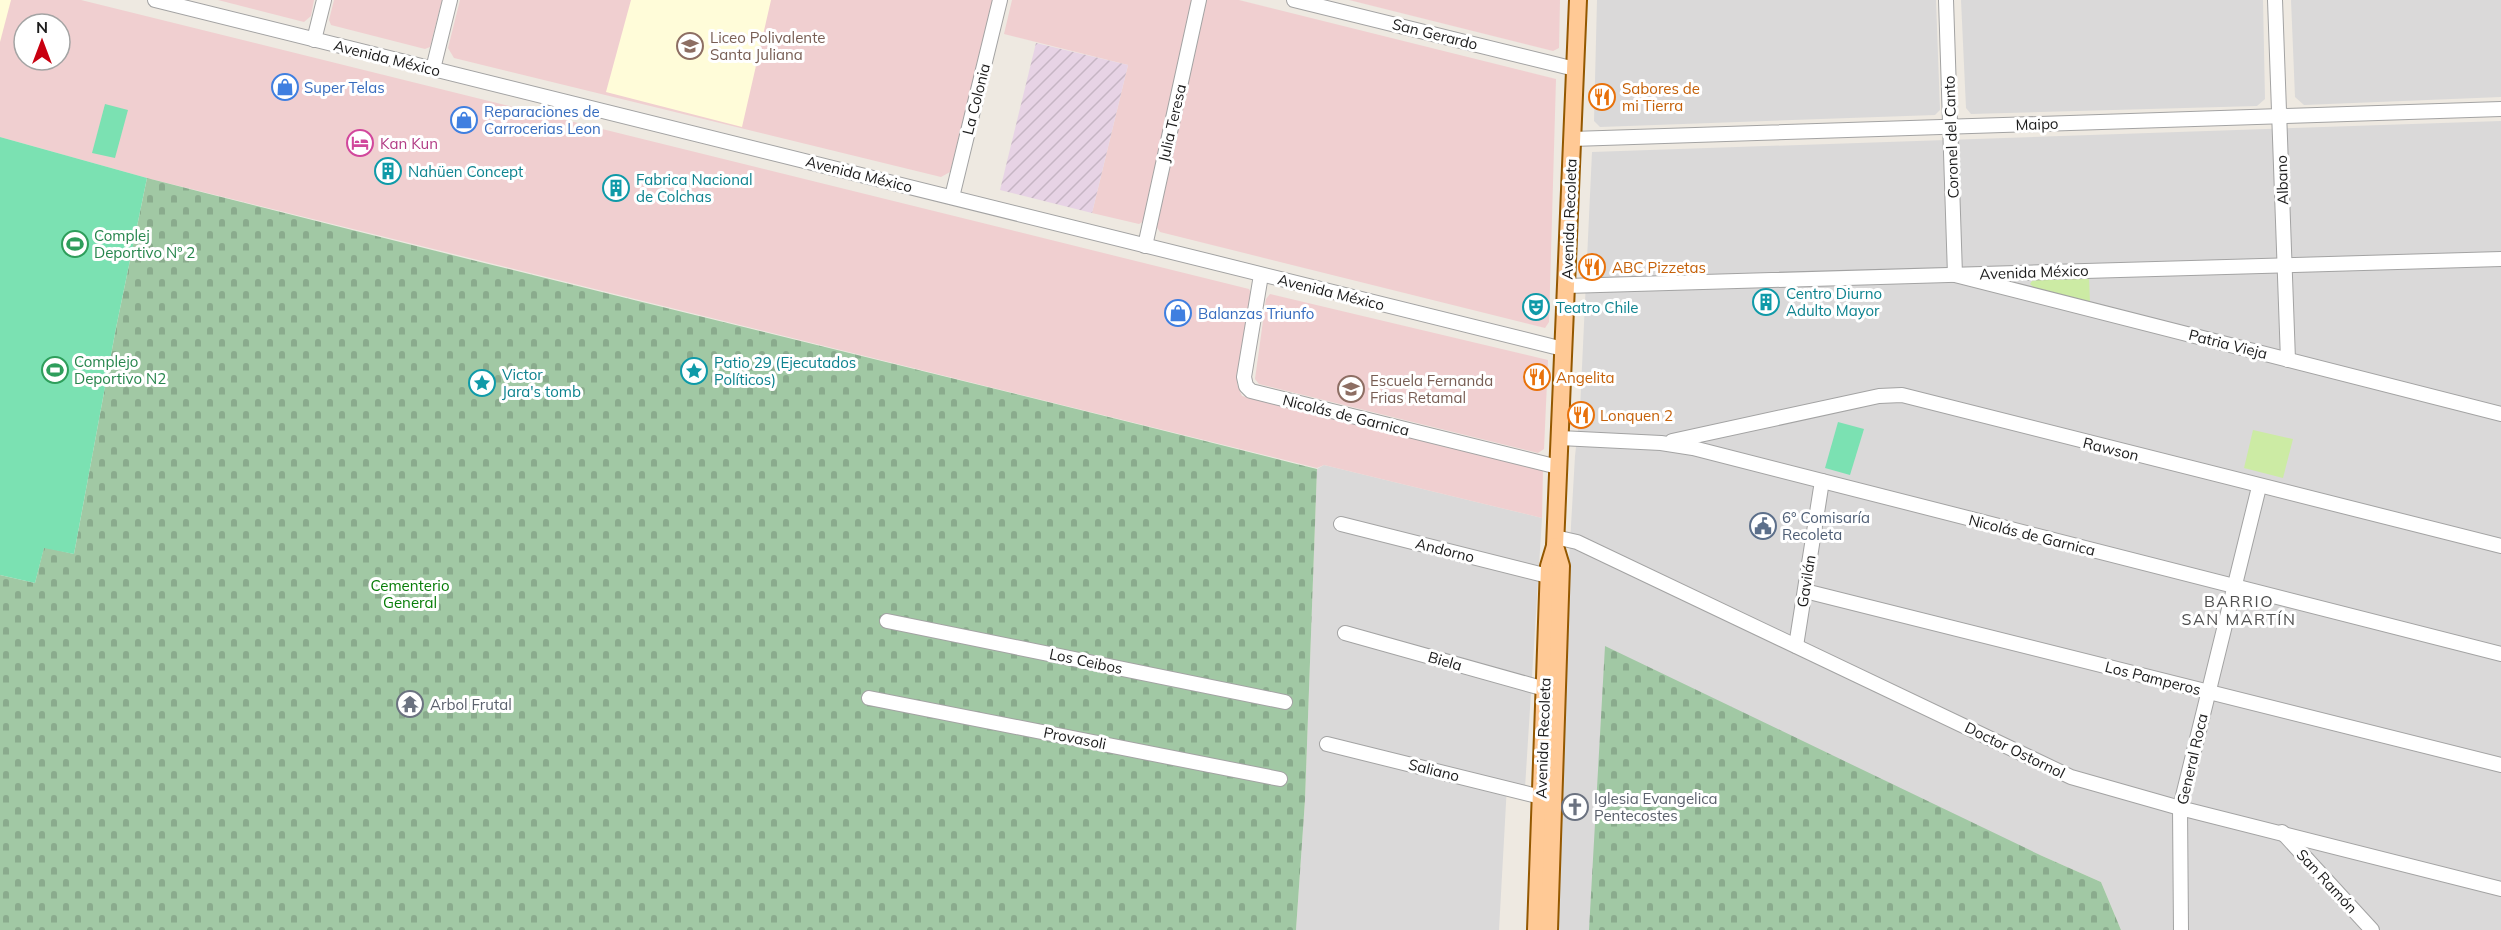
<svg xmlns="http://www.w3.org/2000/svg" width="2501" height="930" font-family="Mulish,sans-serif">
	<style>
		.residential { fill: #dad9d9 }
		.commercial { fill: #f0cfd0; fill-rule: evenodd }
		.industrial { fill: url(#industrial-furrows) }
		.education { fill: #fffcd9 }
		.grass { fill: #cceba4 }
		.cemetery { fill: url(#cemetery-stones) }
		.pitch { fill: #7be1b2 }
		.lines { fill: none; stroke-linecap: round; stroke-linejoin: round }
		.minor-casing { stroke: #a3a3a3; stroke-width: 16 }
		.major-casing { stroke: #945800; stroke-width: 20 }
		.minor { stroke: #fff; stroke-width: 14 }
		.major { stroke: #ffc995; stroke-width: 16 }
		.labels { text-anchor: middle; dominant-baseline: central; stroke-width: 6; stroke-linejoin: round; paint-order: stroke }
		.street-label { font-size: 15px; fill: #1c1c1c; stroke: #fff }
		.education-label { font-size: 15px; fill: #785e54; stroke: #fff; text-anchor: start }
		.shop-label { font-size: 15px; fill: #366cbe; stroke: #fff; text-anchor: start }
		.food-label { font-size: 15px; fill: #c56008; stroke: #fff; text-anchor: start }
		.hotel-label { font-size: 15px; fill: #b23c85; stroke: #fff; text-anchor: start }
		.culture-label { font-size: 15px; fill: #0d838f; stroke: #fff; text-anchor: start }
		.leisure-label { font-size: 15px; fill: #27864d; stroke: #fff; text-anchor: start }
		.service-label { font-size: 15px; fill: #4e5e75; stroke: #fff; text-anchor: start }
		.park-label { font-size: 15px; fill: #077d08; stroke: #fff }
		.worship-label { font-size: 15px; fill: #5b616d; stroke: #fff; text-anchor: start }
		.neighbourhood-label { font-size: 16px; letter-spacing: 1.5px; fill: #4f4f4f; stroke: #fff }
	</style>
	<defs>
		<pattern id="industrial-furrows" width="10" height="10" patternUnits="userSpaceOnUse" patternTransform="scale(1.5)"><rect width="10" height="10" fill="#e7d3e5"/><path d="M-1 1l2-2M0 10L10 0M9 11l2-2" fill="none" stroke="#c6b5c4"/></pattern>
		<pattern id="cemetery-stones" width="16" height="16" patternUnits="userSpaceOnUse" patternTransform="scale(1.5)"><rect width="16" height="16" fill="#a1c8a4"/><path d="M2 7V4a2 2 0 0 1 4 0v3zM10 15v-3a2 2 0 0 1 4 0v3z" fill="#8aab8d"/></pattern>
	</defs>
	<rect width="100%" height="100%" fill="#eee9e1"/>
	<g class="residential">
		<polygon points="1597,0 1936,0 1940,110 1935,115 1600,127 1594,121"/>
		<polygon points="1961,0 2263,0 2265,99 2257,106 1971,114 1966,108"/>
		<polygon points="2291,0 2501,0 2501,97 2304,105 2295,97"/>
		<polygon points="2501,121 2501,930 2121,930 2101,882 2040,855 1589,930 1557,930 1565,630 1575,456 1580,410 1592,152"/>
		<polygon points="1324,465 1542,518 1525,788 1507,785 1499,930 1296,930 1305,800 1317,469"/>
	</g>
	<g class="commercial">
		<path d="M0 0H81L1249 289 1251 293 1237 384 1242 396 1543 469 1542 518 1324 465 1317 468 147 178 0 137ZM24 24H60V60H24Z"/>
		<polygon points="218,0 314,0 311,16 304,22"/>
		<polygon points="334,0 442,0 430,47 425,49 331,25 329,20"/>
		<polygon points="460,0 993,0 950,172 941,177 454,58 448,48"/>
		<polygon points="1012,0 1194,0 1144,221 1139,224 1092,213 1128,65 1004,34"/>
		<polygon points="1204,0 1239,0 1556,79 1549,322 1545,328 1160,232 1156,226"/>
		<polygon points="1349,0 1560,0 1559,48 1553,51"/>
		<polygon points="1270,294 1548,360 1544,449 1538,453 1259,384 1255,379 1266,299"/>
	</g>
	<polygon class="industrial" points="1036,43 1128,65 1092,213 1000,190"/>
	<g class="education">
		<polygon points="0,0 11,0 0,42"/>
		<polygon points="631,0 771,0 742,127 606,92"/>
	</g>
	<g class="grass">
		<polygon points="2089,276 2090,303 2037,290 2030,284 2034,278"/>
		<polygon points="2253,430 2293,439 2283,478 2244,468"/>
	</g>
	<g class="cemetery">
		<path d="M147 178C537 278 928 371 1317 469L1305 800 1296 930H0V575L35 583 44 547 74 554 116 328Z"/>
		<polygon points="1605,646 2040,855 2101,882 2121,930 1589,930"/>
	</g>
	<g class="pitch">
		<polygon points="105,104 128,110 115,158 92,153"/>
		<polygon points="0,137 147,178 116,328 74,554 44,548 35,583 0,575"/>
		<polygon points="1838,422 1864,429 1850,475 1825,468"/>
	</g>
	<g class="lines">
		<defs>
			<g id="minor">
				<polyline points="155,0 1563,349"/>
				<polyline points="1294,0 1575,69"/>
				<polyline points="1946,0 1955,275 2501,414"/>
				<polyline points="2275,0 2288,360"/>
				<polyline points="314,40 324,0"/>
				<polyline points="433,69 450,0"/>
				<polyline points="1572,139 2501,109"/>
				<polyline points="952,197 1000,0"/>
				<polyline points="1145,246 1199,0"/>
				<polyline points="1261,275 1244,377 1246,386 1251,391 1558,467"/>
				<polyline points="1566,286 2501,259"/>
				<polyline points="1560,438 1661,443 1693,448 2501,654"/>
				<polyline points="1672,441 1879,396 1902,395 2501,546"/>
				<polyline points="1341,524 1548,576"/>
				<polyline points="1555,537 1577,542 2071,777 2180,808 2501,889"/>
				<polyline points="1805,591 2501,765"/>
				<polyline points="887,621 1285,702"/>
				<polyline points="1345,633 1545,689"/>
				<polyline points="1796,646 1822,481"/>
				<polyline points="869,698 1280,779"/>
				<polyline points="1327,744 1541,797"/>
				<polyline points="2282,832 2372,930"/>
				<polyline points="2181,930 2180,808 2259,487"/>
			</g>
			<g id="major">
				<polyline points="1536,930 1549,566 1555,546 1578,0"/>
				<polyline points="1549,930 1561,566 1555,546"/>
			</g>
		</defs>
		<use href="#minor" class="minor-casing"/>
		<use href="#major" class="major-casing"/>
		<use href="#minor" class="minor"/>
		<use href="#major" class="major"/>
	</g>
	<defs>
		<symbol id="school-ring" viewBox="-11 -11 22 22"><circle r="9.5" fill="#fff" stroke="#8d6e63" stroke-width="1.5"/><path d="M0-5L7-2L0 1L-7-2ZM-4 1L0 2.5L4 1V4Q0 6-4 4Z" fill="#8d6e63"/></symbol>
		<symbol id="shop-ring" viewBox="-11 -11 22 22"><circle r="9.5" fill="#fff" stroke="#3f7fe0" stroke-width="1.5"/><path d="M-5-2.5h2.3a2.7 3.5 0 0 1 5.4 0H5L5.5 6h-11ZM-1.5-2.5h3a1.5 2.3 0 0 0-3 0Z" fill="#3f7fe0"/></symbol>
		<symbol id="restaurant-ring" viewBox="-11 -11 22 22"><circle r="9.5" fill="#fff" stroke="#e8710a" stroke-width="1.5"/><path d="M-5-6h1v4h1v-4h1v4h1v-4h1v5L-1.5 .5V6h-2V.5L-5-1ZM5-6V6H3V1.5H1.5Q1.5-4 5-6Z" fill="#e8710a"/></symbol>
		<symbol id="hotel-ring" viewBox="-11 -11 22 22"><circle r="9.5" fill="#fff" stroke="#d1479c" stroke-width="1.5"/><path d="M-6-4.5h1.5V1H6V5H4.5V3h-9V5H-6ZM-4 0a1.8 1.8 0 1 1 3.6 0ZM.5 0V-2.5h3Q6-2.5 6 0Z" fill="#d1479c"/></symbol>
		<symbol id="building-ring" viewBox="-11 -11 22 22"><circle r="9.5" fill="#fff" stroke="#0f9aa8" stroke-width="1.5"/><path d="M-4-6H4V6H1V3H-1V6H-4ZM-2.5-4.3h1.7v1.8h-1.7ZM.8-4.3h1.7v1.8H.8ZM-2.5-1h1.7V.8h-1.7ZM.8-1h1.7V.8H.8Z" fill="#0f9aa8"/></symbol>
		<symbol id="stadium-ring" viewBox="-11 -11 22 22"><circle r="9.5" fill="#fff" stroke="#2e9e5b" stroke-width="1.5"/><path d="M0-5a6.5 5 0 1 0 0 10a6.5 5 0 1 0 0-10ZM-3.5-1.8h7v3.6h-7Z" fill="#2e9e5b"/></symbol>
		<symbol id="theatre-ring" viewBox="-11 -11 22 22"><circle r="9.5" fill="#fff" stroke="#0f9aa8" stroke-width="1.5"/><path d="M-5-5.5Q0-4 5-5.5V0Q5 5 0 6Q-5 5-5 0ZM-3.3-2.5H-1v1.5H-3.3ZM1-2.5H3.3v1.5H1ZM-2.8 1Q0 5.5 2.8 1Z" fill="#0f9aa8"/></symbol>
		<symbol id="sight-ring" viewBox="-11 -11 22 22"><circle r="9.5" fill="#fff" stroke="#0f9aa8" stroke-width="1.5"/><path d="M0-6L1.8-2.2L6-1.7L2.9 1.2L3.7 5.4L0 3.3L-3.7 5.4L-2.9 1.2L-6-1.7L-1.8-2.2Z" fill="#0f9aa8"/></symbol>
		<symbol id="civic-ring" viewBox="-11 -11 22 22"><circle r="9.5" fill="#fff" stroke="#5c6f8a" stroke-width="1.5"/><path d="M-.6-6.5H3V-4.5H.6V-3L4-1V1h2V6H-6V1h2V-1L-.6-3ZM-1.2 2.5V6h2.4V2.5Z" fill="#5c6f8a"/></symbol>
		<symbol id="temple-ring" viewBox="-11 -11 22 22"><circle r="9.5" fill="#fff" stroke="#6b7280" stroke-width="1.5"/><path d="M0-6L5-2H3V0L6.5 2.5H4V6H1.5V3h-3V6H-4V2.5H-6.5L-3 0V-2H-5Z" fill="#6b7280"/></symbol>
		<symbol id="church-ring" viewBox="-11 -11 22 22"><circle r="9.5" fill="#fff" stroke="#6b7280" stroke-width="1.5"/><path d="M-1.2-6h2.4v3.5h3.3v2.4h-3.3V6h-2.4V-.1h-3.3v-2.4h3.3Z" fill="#6b7280"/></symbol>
	</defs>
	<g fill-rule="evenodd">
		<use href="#school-ring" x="675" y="31" width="30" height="30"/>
		<use href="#shop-ring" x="270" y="72" width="30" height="30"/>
		<use href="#restaurant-ring" x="1587" y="82" width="30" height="30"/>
		<use href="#shop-ring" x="449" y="105" width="30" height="30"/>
		<use href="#hotel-ring" x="345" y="128" width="30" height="30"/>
		<use href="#building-ring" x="373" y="156" width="30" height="30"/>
		<use href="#building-ring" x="601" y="173" width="30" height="30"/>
		<use href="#stadium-ring" x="60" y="229" width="30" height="30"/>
		<use href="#restaurant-ring" x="1577" y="252" width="30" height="30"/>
		<use href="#building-ring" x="1751" y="287" width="30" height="30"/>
		<use href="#theatre-ring" x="1521" y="292" width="30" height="30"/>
		<use href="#shop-ring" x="1163" y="298" width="30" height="30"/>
		<use href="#stadium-ring" x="40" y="355" width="30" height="30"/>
		<use href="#sight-ring" x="679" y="356" width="30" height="30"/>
		<use href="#restaurant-ring" x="1522" y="362" width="30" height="30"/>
		<use href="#sight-ring" x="467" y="368" width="30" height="30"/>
		<use href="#school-ring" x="1336" y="374" width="30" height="30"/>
		<use href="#restaurant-ring" x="1566" y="400" width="30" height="30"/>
		<use href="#civic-ring" x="1748" y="511" width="30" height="30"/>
		<use href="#temple-ring" x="395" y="689" width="30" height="30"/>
		<use href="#church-ring" x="1560" y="792" width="30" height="30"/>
	</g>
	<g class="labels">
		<g class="street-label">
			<text transform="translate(1435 34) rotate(14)">San Gerardo</text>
			<text transform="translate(387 58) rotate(14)">Avenida México</text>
			<text transform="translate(976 99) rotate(-76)">La Colonia</text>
			<text transform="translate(1172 123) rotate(-77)">Julia Teresa</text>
			<text transform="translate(2037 124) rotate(-2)">Maipo</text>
			<text transform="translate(1951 137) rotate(-92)">Coronel del Canto</text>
			<text transform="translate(859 174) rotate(14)">Avenida México</text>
			<text transform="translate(2282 180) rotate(-92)">Albano</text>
			<text transform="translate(1569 219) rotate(-88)">Avenida Recoleta</text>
			<text transform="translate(2034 272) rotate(-2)">Avenida México</text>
			<text transform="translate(1331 292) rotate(14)">Avenida México</text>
			<text transform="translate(2228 344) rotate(14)">Patria Vieja</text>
			<text transform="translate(1346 415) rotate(14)">Nicolás de Garnica</text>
			<text transform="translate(2111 449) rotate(14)">Rawson</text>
			<text transform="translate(2032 535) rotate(14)">Nicolás de Garnica</text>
			<text transform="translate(1445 550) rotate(14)">Andorno</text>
			<text transform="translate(1806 581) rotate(-81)">Gavilán</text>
			<text transform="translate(1086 661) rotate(12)">Los Ceibos</text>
			<text transform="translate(1445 661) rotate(16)">Biela</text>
			<text transform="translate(2153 678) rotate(14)">Los Pamperos</text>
			<text transform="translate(1075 738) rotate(11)">Provasoli</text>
			<text transform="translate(1543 738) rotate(-88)">Avenida Recoleta</text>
			<text transform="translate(2015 750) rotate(26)">Doctor Ostornol</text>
			<text transform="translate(2192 759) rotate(-77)">General Roca</text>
			<text transform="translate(1434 770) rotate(14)">Saliano</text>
			<text transform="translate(2327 881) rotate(47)">San Ramón</text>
		</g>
		<g class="education-label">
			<text x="710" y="37">Liceo Polivalente<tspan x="710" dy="17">Santa Juliana</tspan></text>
			<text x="1370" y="380">Escuela Fernanda<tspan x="1370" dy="17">Frias Retamal</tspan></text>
		</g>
		<g class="shop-label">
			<text x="304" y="87">Super Telas</text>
			<text x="484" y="111">Reparaciones de<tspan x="484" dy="17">Carrocerias Leon</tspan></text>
			<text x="1198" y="313">Balanzas Triunfo</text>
		</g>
		<g class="food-label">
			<text x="1622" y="88">Sabores de<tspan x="1622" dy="17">mi Tierra</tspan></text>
			<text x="1612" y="267">ABC Pizzetas</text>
			<text x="1556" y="377">Angelita</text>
			<text x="1600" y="415">Lonquen 2</text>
		</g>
		<g class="hotel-label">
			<text x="380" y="143">Kan Kun</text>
		</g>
		<g class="culture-label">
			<text x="408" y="171">Nahüen Concept</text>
			<text x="636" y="179">Fabrica Nacional<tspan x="636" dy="17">de Colchas</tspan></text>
			<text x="1786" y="293">Centro Diurno<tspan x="1786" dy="17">Adulto Mayor</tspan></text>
			<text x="1556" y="307">Teatro Chile</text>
			<text x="714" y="362">Patio 29 (Ejecutados<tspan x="714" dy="17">Políticos)</tspan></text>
			<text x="502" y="374">Victor<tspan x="502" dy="17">Jara's tomb</tspan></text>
		</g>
		<g class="leisure-label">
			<text x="94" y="235">Complej<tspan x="94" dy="17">Deportivo Nº 2</tspan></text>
			<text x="74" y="361">Complejo<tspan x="74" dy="17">Deportivo N2</tspan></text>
		</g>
		<g class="service-label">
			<text x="1782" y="517">6° Comisaría<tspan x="1782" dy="17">Recoleta</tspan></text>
		</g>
		<g class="park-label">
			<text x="410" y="585">Cementerio<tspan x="410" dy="17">General</tspan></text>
		</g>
		<g class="worship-label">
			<text x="430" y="704">Arbol Frutal</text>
			<text x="1594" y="798">Iglesia Evangelica<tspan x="1594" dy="17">Pentecostes</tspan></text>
		</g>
		<g class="neighbourhood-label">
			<text x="2239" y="601">BARRIO<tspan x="2239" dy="18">SAN MARTÍN</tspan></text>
		</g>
	</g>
	<g transform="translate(42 42)"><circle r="28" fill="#ffffff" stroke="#a4a4a4" stroke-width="1.5"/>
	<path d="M0-4.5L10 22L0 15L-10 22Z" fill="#c80010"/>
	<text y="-9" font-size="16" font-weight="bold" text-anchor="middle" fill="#1c1c1c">N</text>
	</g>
</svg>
